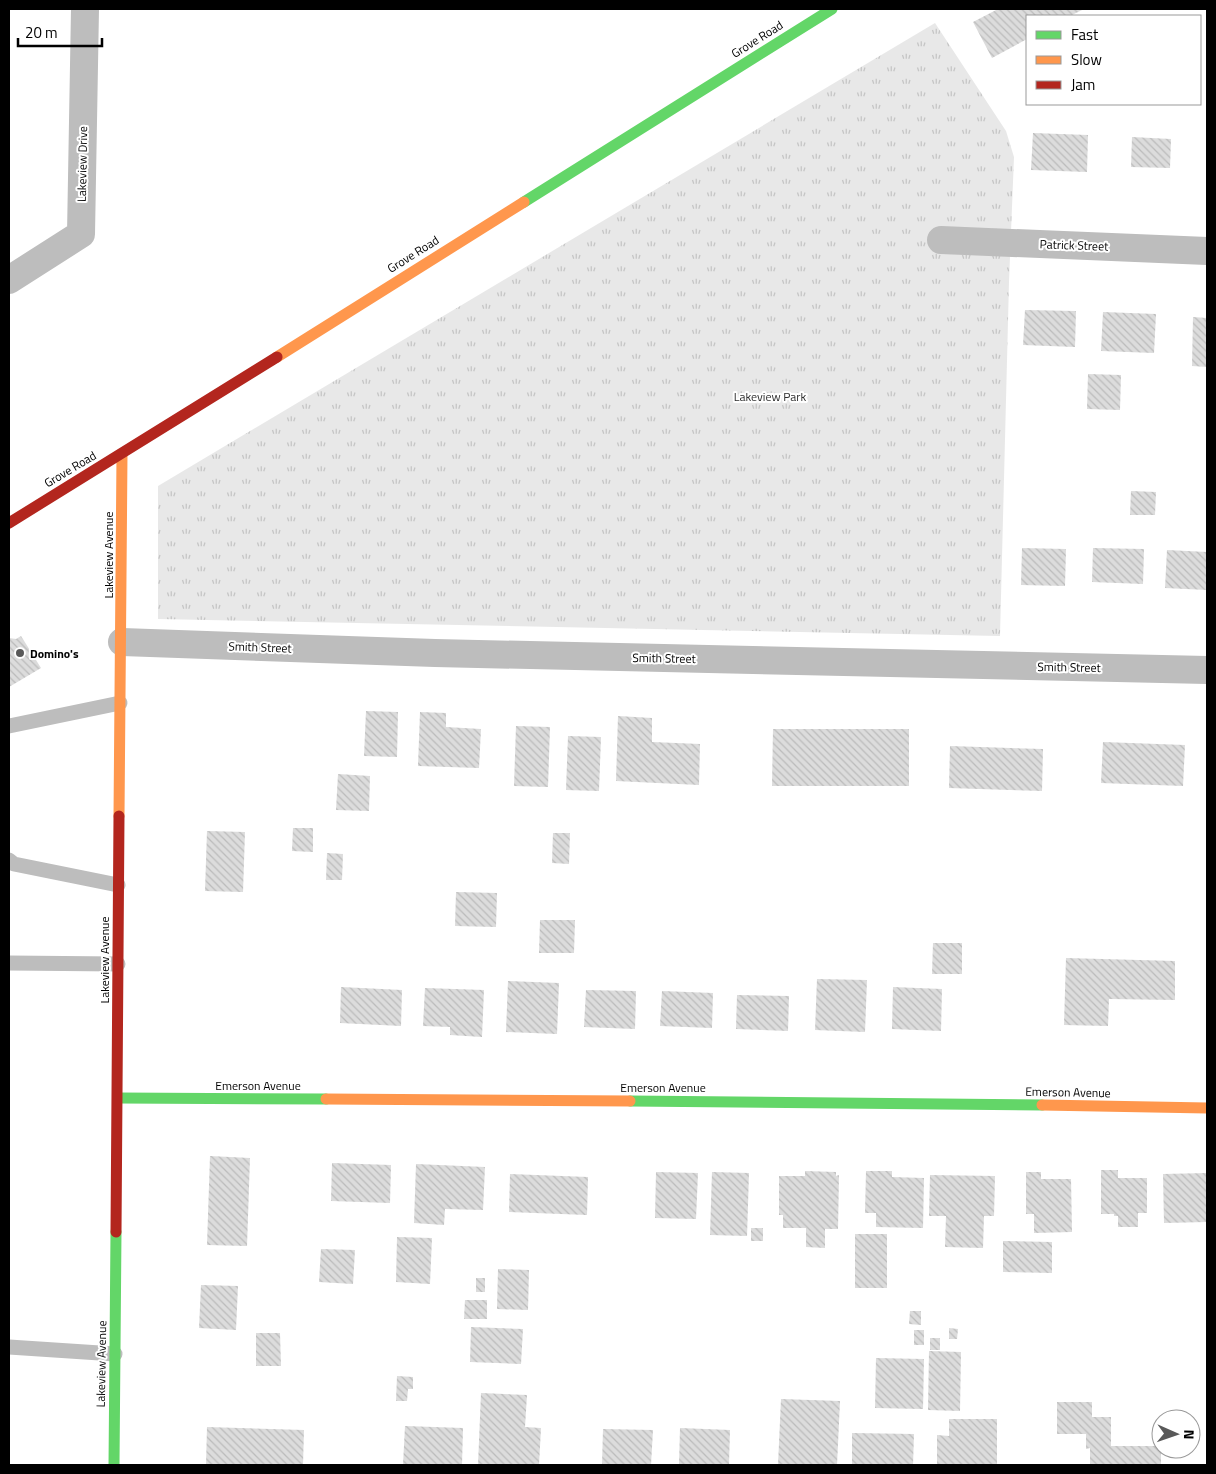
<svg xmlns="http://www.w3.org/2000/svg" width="1216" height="1474" font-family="'Titillium Web',sans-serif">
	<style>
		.park { fill: url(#park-tufts) }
		.building { fill: url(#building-back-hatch) }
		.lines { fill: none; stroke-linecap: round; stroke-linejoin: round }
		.lane { stroke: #bdbdbd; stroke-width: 15 }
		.street { stroke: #bdbdbd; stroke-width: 28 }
		.fast { stroke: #63d668; stroke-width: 11 }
		.slow { stroke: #ff974d; stroke-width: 11 }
		.jam { stroke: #b3261e; stroke-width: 11 }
		.poi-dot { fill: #595959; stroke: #fff; stroke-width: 2 }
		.labels { text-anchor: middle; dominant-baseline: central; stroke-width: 4; stroke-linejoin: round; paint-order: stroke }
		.street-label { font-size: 12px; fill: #000; stroke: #fff }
		.park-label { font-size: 12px; fill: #2d2d2d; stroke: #fff }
		.poi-label { font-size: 12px; font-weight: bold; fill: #000; stroke: #fff; text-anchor: start }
	</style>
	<defs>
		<pattern id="park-tufts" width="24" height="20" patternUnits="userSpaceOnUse" patternTransform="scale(1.25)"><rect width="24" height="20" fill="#e8e8e8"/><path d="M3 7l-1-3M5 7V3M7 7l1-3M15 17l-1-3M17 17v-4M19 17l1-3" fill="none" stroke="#c5c5c5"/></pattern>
		<pattern id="building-back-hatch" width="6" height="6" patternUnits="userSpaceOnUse" patternTransform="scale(1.25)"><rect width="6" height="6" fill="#dcdcdc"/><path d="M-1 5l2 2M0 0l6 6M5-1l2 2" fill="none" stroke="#bbb"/></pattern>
	</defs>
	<rect width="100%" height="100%" fill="#fff"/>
	<polygon class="park" points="935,23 1006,131 1014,157 1009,282 1000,636 158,619 158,486"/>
	<g class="building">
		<polygon points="998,9 1084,9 1070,16 1027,16 1027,39 992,58 973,22"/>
		<polygon points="1033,133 1088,135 1087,172 1031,170"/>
		<polygon points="1132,137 1171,139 1170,168 1131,167"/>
		<polygon points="1025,310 1076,311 1075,347 1023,345"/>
		<polygon points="1103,312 1156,314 1154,353 1101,351"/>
		<polygon points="1193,317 1207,318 1207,367 1192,366"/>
		<polygon points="1088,374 1121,375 1120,410 1087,409"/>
		<polygon points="1131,491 1156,492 1155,515 1130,515"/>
		<polygon points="1022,548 1066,549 1065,586 1021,585"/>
		<polygon points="1093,548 1144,549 1143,584 1092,582"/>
		<polygon points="1167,550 1207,552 1207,590 1165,588"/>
		<polygon points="21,636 41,668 9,687 9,638 16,639"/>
		<polygon points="366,711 398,712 397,757 364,756"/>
		<polygon points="420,712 446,713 446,727 481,729 479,768 418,766"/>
		<polygon points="618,716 652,718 652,742 700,744 699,785 616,781"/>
		<polygon points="516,726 550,727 548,787 514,786"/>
		<polygon points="773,729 909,729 909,786 772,786"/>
		<polygon points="568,736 601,737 599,791 566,790"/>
		<polygon points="1103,742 1185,745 1183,786 1101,783"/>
		<polygon points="950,746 1043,749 1042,791 949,788"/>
		<polygon points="338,774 370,776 369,811 336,810"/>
		<polygon points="293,828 313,828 313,852 292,851"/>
		<polygon points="207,831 245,832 243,892 205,891"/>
		<polygon points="553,833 570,833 569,864 552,863"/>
		<polygon points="327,853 343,854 342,880 326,880"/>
		<polygon points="456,892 497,893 496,927 455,926"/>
		<polygon points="540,920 575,920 574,953 539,953"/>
		<polygon points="933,943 962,943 962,974 932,974"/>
		<polygon points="1066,958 1175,961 1175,1000 1109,999 1108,1026 1064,1025"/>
		<polygon points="817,979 867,980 865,1032 815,1030"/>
		<polygon points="508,981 559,983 557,1034 506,1032"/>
		<polygon points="341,987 402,990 401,1026 340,1023"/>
		<polygon points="893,987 942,989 941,1031 892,1029"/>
		<polygon points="425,988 484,990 482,1037 450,1035 450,1027 423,1026"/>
		<polygon points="586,990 636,991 635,1029 584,1027"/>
		<polygon points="662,991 713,993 712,1028 660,1026"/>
		<polygon points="737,995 789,996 788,1031 736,1029"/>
		<polygon points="210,1156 250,1158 247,1246 207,1245"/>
		<polygon points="332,1163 391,1165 390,1203 331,1201"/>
		<polygon points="416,1164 485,1167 483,1210 445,1209 444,1225 414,1223"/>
		<polygon points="1101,1170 1118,1170 1118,1178 1147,1178 1147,1213 1138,1213 1138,1227 1118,1227 1118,1216 1114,1216 1114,1214 1101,1214"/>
		<polygon points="805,1171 836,1172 836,1176 839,1175 838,1229 825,1229 825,1248 806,1247 806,1228 783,1228 783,1215 779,1215 779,1176 805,1176"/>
		<polygon points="866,1171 892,1171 892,1177 924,1178 923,1228 876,1227 876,1213 865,1213"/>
		<polygon points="656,1172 698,1173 696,1219 655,1218"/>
		<polygon points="712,1172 749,1173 747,1236 710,1235"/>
		<polygon points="1026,1172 1041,1172 1041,1179 1071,1179 1072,1232 1034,1233 1034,1214 1026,1214"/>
		<polygon points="1207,1173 1207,1222 1164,1223 1163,1174"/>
		<polygon points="510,1174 588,1177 587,1215 509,1212"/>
		<polygon points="930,1175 995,1176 994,1216 984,1216 983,1248 945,1247 946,1216 929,1216"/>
		<rect x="751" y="1228" width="12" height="13"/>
		<rect x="855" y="1234" width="32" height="54"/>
		<polygon points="397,1237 432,1238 430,1284 396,1282"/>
		<polygon points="1003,1241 1052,1242 1052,1273 1003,1272"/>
		<polygon points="321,1249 355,1250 353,1284 319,1282"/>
		<polygon points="498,1269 529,1270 528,1310 497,1309"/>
		<rect x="476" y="1278" width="9" height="14"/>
		<polygon points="201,1285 238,1286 236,1330 199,1328"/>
		<polygon points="465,1300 487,1300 487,1319 464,1319"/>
		<polygon points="910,1311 921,1311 921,1325 909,1324"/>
		<polygon points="471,1327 523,1329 521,1364 470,1362"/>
		<polygon points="949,1328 958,1329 957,1339 949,1339"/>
		<rect x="914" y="1330" width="10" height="15"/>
		<polygon points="256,1333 280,1333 281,1366 256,1366"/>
		<rect x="930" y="1338" width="10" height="12"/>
		<polygon points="929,1351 961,1352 960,1411 928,1410"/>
		<polygon points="876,1358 924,1359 923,1409 875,1408"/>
		<polygon points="397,1376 413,1377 413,1389 408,1389 407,1401 396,1401"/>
		<polygon points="481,1393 527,1395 525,1427 541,1428 539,1465 478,1465"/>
		<polygon points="781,1399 840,1401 837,1465 778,1465"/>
		<polygon points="1057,1402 1092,1402 1092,1417 1111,1417 1111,1446 1161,1446 1161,1465 1090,1465 1090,1448 1086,1449 1086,1434 1057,1434"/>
		<polygon points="949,1419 997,1419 997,1465 937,1465 937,1435 949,1436"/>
		<polygon points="405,1426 463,1428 462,1465 403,1465"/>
		<polygon points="207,1427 304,1430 303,1465 206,1465"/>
		<polygon points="680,1428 730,1430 729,1465 679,1464"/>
		<polygon points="603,1429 653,1430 651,1465 602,1465"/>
		<polygon points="852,1433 914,1434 913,1465 852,1465"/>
	</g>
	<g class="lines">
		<g class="lane">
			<polyline points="9,726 120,703"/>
			<polyline points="9,860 14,864 118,885"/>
			<polyline points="9,963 118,964"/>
			<polyline points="9,1347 115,1354"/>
		</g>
		<g class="street">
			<polyline points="941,240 1207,251"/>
			<polyline points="9,280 81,234 85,9"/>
			<polyline points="122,642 435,653 1207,670"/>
		</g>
		<g class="fast">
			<polyline points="524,202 832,9"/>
			<polyline points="118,1098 326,1099"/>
			<polyline points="630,1101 1042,1105"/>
			<polyline points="114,1465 116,1232"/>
		</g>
		<g class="slow">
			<polyline points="277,357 524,202"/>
			<polyline points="119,816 122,454"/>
			<polyline points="326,1099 630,1101"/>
			<polyline points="1042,1105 1207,1108"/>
		</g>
		<g class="jam">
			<polyline points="9,523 277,357"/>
			<polyline points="116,1232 119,816"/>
		</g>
	</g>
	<circle class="poi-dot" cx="20" cy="653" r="5"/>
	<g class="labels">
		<g class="street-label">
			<text transform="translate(757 39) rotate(-32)">Grove Road</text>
			<text transform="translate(82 164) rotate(-89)">Lakeview Drive</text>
			<text transform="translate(1074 245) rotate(2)">Patrick Street</text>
			<text transform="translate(413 254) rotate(-32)">Grove Road</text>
			<text transform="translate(70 469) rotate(-31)">Grove Road</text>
			<text transform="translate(108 555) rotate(-90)">Lakeview Avenue</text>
			<text transform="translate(260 647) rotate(2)">Smith Street</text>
			<text transform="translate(664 658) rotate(1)">Smith Street</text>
			<text transform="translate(1069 667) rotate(1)">Smith Street</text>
			<text transform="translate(104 960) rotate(-90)">Lakeview Avenue</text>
			<text x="258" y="1085">Emerson Avenue</text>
			<text x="663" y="1087">Emerson Avenue</text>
			<text transform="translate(1068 1092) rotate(1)">Emerson Avenue</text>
			<text transform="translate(101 1364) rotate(-89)">Lakeview Avenue</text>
		</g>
		<g class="park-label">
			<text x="770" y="396">Lakeview Park</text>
		</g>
		<g class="poi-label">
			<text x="30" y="653">Domino's</text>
		</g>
	</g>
	<rect width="1216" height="1474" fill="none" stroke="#000000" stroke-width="20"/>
	<rect x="1026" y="15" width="175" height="90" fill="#ffffff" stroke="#999999"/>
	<rect x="1036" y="31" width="25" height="8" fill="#63d668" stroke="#999999"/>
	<text x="1071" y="40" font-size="15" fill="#000000">Fast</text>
	<rect x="1036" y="56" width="25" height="8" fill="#ff974d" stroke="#999999"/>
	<text x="1071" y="65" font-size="15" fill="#000000">Slow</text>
	<rect x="1036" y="81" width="25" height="8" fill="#b3261e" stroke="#999999"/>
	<text x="1071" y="90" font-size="15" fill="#000000">Jam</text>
	<g transform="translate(1176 1434) rotate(92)"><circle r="24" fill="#ffffff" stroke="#999999"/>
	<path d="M0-4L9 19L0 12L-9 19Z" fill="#595959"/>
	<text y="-8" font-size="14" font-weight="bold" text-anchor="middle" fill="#000000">N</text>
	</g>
	<path d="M18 38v8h84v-8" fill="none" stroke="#000000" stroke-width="2.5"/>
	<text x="25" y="38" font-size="15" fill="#000000" stroke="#ffffff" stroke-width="4" paint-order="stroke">20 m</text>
</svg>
